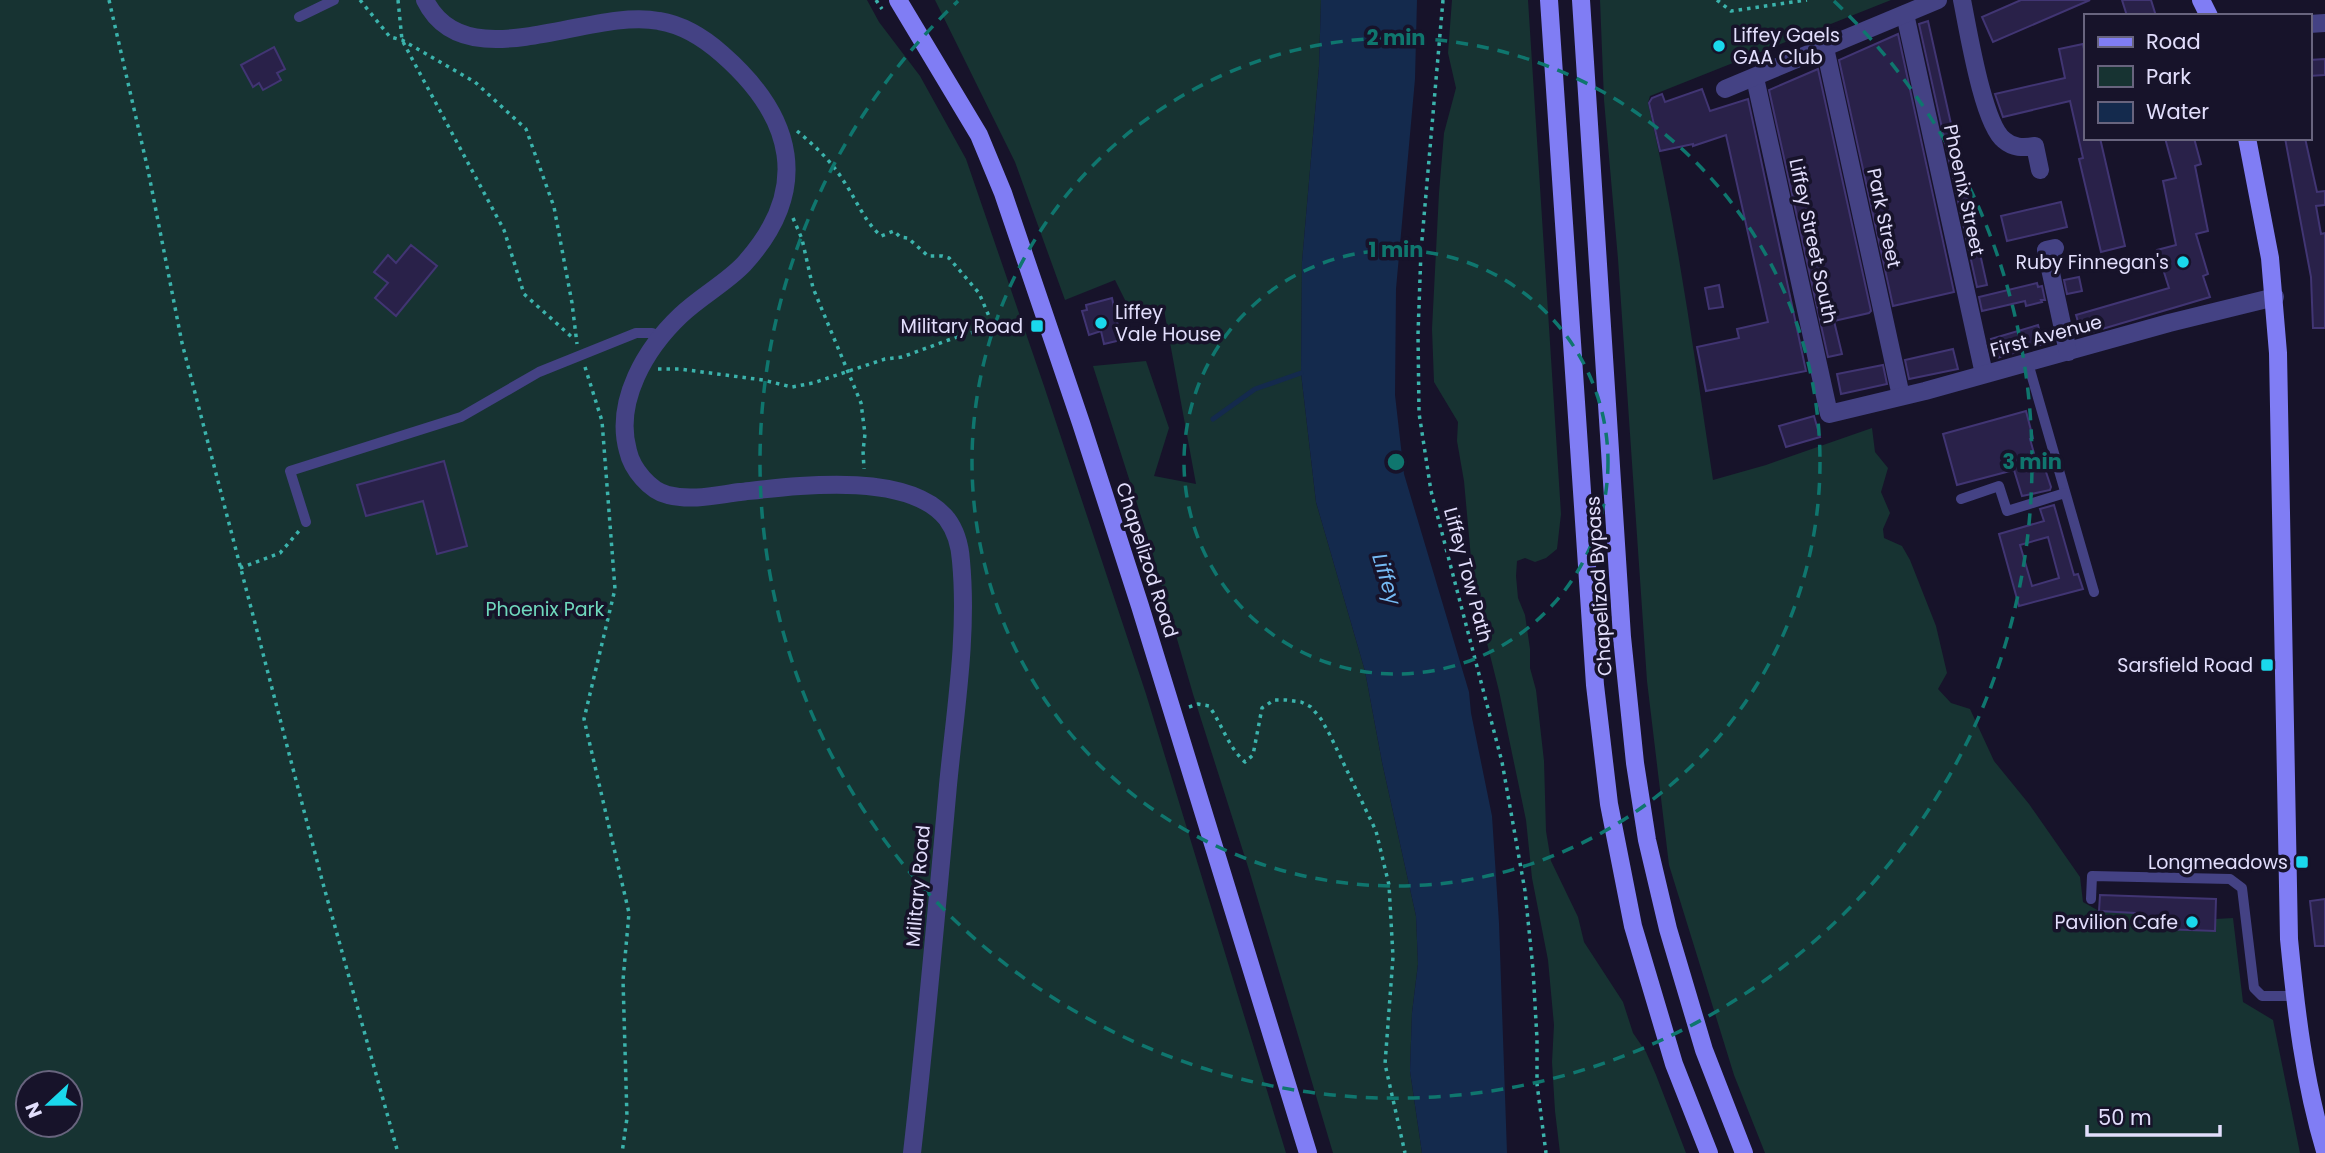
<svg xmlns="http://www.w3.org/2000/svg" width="2325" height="1153" font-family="Poppins,sans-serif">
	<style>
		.green { fill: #173332; fill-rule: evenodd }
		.water { fill: #142a4d }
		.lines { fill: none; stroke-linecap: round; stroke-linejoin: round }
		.stream { stroke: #142a4d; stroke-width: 5 }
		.building { fill: #292149; stroke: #413573; stroke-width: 2; fill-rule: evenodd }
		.path { stroke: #3bb3ac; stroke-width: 3.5; stroke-dasharray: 3.5 5; stroke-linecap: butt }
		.lane { stroke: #444284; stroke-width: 10 }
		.street { stroke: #444284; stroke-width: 18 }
		.secondary { stroke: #807df4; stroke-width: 18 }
		.ring { fill: none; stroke: #0f766e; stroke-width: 3.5; stroke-dasharray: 12 9 }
		.poi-dot { fill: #1ad8ec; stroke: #17132a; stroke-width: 2.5 }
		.labels { text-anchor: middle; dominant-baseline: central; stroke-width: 7; stroke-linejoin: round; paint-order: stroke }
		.poi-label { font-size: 19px; fill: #e2defc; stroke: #17132a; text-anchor: end }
		.street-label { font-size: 19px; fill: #e2defc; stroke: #17132a }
		.park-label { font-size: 19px; fill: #6fd8bd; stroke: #17132a }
		.water-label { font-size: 21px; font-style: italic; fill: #75baf4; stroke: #17132a }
		.centre { fill: #0f766e; stroke: #17132a; stroke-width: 3.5 }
		.ring-label { font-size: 21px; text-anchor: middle; font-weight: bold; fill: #0f766e; stroke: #17132a; stroke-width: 7; stroke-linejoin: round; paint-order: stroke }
	</style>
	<rect width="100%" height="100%" fill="#17132a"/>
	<g class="green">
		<path d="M0 0H867L879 22 920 76 966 159 1044 386 1146 694 1286 1153H0ZM28 1083H70V1125H28Z"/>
		<polygon points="935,0 1321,0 1319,67 1302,262 1301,373 1316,502 1365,671 1382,762 1416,916 1418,964 1412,1013 1410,1071 1422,1153 1333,1153 1249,870 1193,694 1146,532 1093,366 1146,361 1169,428 1154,476 1196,484 1164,310 1134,318 1115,280 1065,300 1015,162"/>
		<polygon points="1452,0 1528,0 1561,514 1557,549 1546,558 1535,562 1525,558 1517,561 1516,576 1518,598 1525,615 1530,649 1530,668 1536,690 1544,761 1546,831 1551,861 1578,917 1584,942 1623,1002 1633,1033 1646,1052 1656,1075 1686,1153 1560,1153 1555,1111 1552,1062 1554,1025 1548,960 1532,878 1526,820 1499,691 1474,591 1464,481 1457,441 1458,422 1434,382 1432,329 1439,193 1444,133 1456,88 1448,53"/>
		<path d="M1600 0H1891L1650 96 1648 103C1677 227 1694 354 1713 480L1766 465 1872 428 1875 452 1888 468 1881 492 1890 513 1883 529 1884 538 1902 546 1910 560 1936 626 1947 673 1938 689 1951 703 1970 709 1994 761 2029 804 2080 877 2083 902 2099 911 2135 913V928L2215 931 2216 919 2233 918 2243 1002 2273 1020 2300 1153H1765L1734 1075 1669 865 1647 681 1618 259 1604 100Z"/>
	</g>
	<polygon class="water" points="1321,0 1417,0 1415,79 1396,289 1395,395 1404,474 1469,692 1471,713 1492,816 1499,923 1507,1153 1422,1153 1410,1071 1412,1013 1418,964 1416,916 1382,762 1365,671 1316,502 1301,373 1302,262 1319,67"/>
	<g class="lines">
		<polyline class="stream" points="1213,419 1255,389 1301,373"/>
	</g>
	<g class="building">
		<polygon points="2021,0 2090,0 1993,42 1982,17"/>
		<polygon points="2122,0 2151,0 2156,16 2127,16"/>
		<polygon points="1928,21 1987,285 1977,287 1919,24"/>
		<polygon points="1898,34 1954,292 1893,306 1839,60"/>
		<polygon points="2083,44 2085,54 2085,138 2100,138 2125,246 2101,252 2079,159 2083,158 2070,101 2003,117 1995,94 2065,78 2059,49"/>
		<polygon points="274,47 285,69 277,73 281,80 263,90 259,83 253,87 241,65"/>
		<polygon points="2325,59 2325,75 2309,76 2309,60"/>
		<polygon points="1818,69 1871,311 1869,313 1834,321 1842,354 1828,357 1769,90"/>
		<polygon points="1702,89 1710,111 1748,99 1806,371 1706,391 1697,347 1739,338 1737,329 1768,322 1726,135 1693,146 1693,144 1660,151 1649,103 1652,98 1662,94 1665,102"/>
		<polygon points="2165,138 2194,138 2201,164 2195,166 2208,231 2196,234 2208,274 2203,276 2210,297 2082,335 2076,315 2169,288 2157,250 2176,245 2163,181 2176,178"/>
		<polygon points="2285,138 2305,138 2317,192 2325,191 2325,205 2316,206 2321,234 2325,233 2325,328 2313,328 2311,277"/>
		<polygon points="2061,202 2067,227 2007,241 2001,216"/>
		<polygon points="411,245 437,266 396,316 375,298 388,283 374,272 388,255 396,263"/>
		<polygon points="2079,277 2082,291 2067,294 2064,280"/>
		<polygon points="2037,283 2038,287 2042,286 2045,300 2041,300 2042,302 2026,306 2025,301 1982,311 1979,297"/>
		<polygon points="1719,285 1723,307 1709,309 1705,288"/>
		<polygon points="1112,298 1121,340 1104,344 1101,331 1089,335 1082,311 1087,310 1086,305"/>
		<polygon points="2038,325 2043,344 1997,358 1991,339"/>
		<polygon points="1953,349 1958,369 1909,379 1905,360"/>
		<polygon points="1883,365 1887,384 1841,394 1837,374"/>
		<polygon points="2026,411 2033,438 2030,439 2039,471 2045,469 2051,487 2050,490 2022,496 2014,470 1957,485 1943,434"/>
		<polygon points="1814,416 1820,437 1786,447 1779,426"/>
		<polygon points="444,461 467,546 437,554 423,501 366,516 357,485"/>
		<path d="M2054 505 2074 575 2078 574 2083 589 2019 606 1999 534 2044 521 2040 509ZM2048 537 2059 578 2032 586 2020 545Z"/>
		<polygon points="2100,895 2216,899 2215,931 2135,928 2135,913 2099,911"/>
		<polygon points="2325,899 2325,946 2315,946 2310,901"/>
	</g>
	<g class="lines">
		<g class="path">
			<polyline points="109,0 148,170 182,343 322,880 398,1153"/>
			<polyline points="360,0 390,37 402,40 475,82 526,129 554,207 572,303 577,344"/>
			<polyline points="398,0 402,40 504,230 524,294 574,339"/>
			<polyline points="876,0 882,9"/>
			<polyline points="1443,0 1421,251 1418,334 1419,413 1431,491 1502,762 1525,891 1533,969 1537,1039 1537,1084 1546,1153"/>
			<polyline points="1717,0 1731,11 1807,0"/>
			<path d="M797 131C814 145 831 161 843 180 856 199 864 221 881 236L894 231 900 237 908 238 928 256H942L949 258 979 293 994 328"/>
			<polyline points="793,218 802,239 813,288 861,403 865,434 863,451 864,469"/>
			<polyline points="585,367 602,421 615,589 584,719 629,913 623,980 627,1118 622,1153"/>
			<polyline points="658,369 680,369 763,380 792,387 813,383 885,359 902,357 965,334 1005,326 1026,333"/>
			<polyline points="240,568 280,553 299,531"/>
			<path d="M1189 707 1198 704 1209 706C1222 724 1228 747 1245 762L1253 755 1262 708 1274 700H1286L1301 702 1311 707 1321 719 1330 735 1376 831 1389 885 1393 957 1385 1064 1405 1153"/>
		</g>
		<g class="lane">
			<polyline points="299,17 334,0"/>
			<polyline points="2028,363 2094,592"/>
			<polyline points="1961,499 1999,486 2007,511 2065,493"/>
			<polyline points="306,522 290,471 461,417 539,372 636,333 652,333 661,336"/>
			<polyline points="2091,899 2092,876 2230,879 2242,888 2254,988 2262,996 2294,996"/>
		</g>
		<g class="street">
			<path d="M425 0C465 82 589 7 659 21 684 25 704 38 722 54 794 117 812 189 744 264 726 283 701 296 681 315 646 348 614 401 628 451 632 469 650 491 668 495 692 501 716 495 740 492 795 486 908 470 947 519 956 531 960 546 961 561 968 635 955 712 948 785 937 908 926 1031 912 1153"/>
			<path d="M1962 0C1968 29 1983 124 2004 140 2013 148 2023 148 2035 146L2040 170"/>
			<polyline points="1905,14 1984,374"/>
			<polyline points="2309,24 2325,23"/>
			<polyline points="1825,48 1901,396"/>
			<polyline points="1755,78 1829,414 1925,391 2169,323 2275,297"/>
			<polyline points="1725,89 1938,0"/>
			<polyline points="2055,248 2046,250 2068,352"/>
		</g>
		<g class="secondary">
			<polyline points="898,0 979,135 1003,193 1081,423 1140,606 1308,1153"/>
			<polyline points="1549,0 1595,685 1609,804 1633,926 1674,1064 1709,1153"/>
			<polyline points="1581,0 1622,637 1635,763 1647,840 1668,929 1704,1050 1744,1153"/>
			<polyline points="2201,0 2209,16"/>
			<path d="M2247 138 2270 258 2278 353 2289 939C2296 1011 2304 1081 2325 1151"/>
		</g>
	</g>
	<g class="ring">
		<circle cx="1396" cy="462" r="212"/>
		<circle cx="1396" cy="462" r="424"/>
		<path d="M1834 1A636 636 0 1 1 958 1"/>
	</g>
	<g class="poi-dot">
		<circle cx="1719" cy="46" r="7"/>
		<circle cx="2183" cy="262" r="7"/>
		<circle cx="1101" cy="323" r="7"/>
		<rect x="1030" y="319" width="14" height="14" rx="3.5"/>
		<rect x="2260" y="658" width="14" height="14" rx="3.5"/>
		<rect x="2295" y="855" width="14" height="14" rx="3.5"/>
		<circle cx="2192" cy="922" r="7"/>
	</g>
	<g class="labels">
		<g class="poi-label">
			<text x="1733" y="35" text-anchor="start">Liffey Gaels<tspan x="1733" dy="22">GAA Club</tspan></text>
			<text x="2169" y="262">Ruby Finnegan's</text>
			<text x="1115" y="312" text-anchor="start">Liffey<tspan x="1115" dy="22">Vale House</tspan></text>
			<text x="1023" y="326">Military Road</text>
			<text x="2253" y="665">Sarsfield Road</text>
			<text x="2288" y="862">Longmeadows</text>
			<text x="2178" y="922">Pavilion Cafe</text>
		</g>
		<g class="street-label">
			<text transform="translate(1964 190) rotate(78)">Phoenix Street</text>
			<text transform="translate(1884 218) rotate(78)">Park Street</text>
			<text transform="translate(1813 241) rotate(78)">Liffey Street South</text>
			<text transform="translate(2046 336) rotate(-15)">First Avenue</text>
			<text transform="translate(1147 560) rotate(72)">Chapelizod Road</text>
			<text transform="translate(1468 575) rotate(75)">Liffey Tow Path</text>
			<text transform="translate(1599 586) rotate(-94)">Chapelizod Bypass</text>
			<text transform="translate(918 886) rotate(-85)">Military Road</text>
		</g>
		<g class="park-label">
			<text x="545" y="609">Phoenix Park</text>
		</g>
		<g class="water-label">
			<text transform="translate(1387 579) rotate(73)">Liffey</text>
		</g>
	</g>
	<circle cx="1396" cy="462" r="10" class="centre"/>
	<g class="ring-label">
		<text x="1396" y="45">2 min</text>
		<text x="1396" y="257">1 min</text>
		<text x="2032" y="469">3 min</text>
	</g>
	<rect x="2084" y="14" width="228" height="126" fill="#17132a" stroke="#68647e" stroke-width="2"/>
	<rect x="2098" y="37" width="35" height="10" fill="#807df4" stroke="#68647e" stroke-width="2"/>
	<text x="2146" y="49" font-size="21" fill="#e2defc">Road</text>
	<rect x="2098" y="66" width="35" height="21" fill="#173332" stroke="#68647e" stroke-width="2"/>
	<text x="2146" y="84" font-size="21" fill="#e2defc">Park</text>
	<rect x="2098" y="102" width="35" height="21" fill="#142a4d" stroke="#68647e" stroke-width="2"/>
	<text x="2146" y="119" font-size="21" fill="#e2defc">Water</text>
	<g transform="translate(49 1104) rotate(248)"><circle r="33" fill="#17132a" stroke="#68647e" stroke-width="2"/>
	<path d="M0-5L12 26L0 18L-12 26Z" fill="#1ad8ec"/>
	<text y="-10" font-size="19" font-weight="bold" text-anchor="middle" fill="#e2defc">N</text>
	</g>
	<path d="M2087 1125v10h133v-10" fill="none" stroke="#e2defc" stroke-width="3.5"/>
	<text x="2098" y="1125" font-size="21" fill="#e2defc" stroke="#17132a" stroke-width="5" paint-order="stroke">50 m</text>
</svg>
